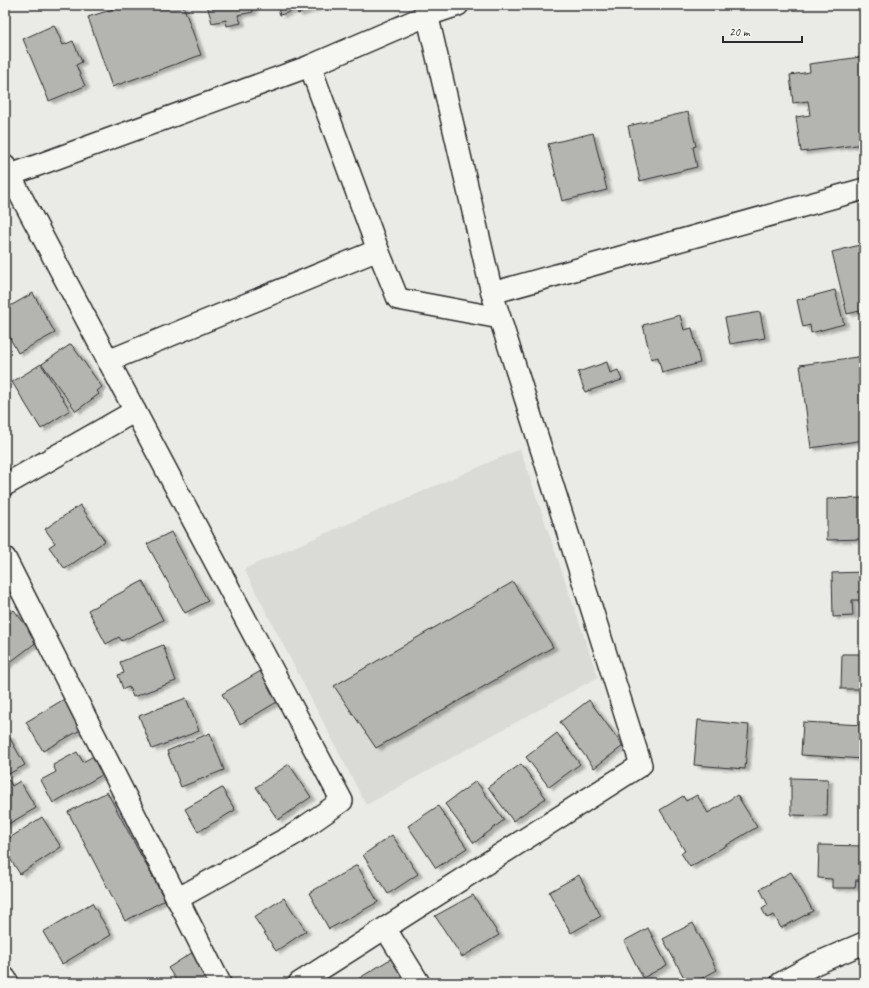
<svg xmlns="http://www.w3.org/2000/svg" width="869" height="988" font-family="Caveat,sans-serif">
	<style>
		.built { fill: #dadad6 }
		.building { fill: #b4b4b1; stroke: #2b2b2b; filter: url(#shadow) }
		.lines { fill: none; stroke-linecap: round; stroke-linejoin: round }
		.street-casing { stroke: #2b2b2b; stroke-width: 24 }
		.street { stroke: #f6f6f2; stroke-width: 21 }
	</style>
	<defs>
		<filter id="shadow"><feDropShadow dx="4.5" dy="2.5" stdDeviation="1" flood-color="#0004"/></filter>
	</defs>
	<rect width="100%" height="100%" fill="#eaeae6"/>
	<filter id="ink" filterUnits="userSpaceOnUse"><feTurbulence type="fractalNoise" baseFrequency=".025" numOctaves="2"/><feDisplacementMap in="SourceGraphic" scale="8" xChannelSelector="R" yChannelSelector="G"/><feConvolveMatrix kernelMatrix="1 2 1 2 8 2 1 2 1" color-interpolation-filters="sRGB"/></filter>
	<g filter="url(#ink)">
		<polygon class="built" points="520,449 598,677 366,805 244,569"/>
		<g class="building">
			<polygon points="126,5 183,5 201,55 112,87 88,17"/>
			<polygon points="207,5 252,5 253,12 238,15 241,23 227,26 226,20 212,23"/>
			<polygon points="277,5 323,5 298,14 296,10 280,15"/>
			<polygon points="54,25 63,45 73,41 82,62 76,65 85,86 49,101 23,39"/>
			<polygon points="861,57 864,77 864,144 801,152 796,117 810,115 808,101 793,103 790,75 810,72 809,64"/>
			<polygon points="688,112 696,146 693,147 697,167 640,181 628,126"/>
			<polygon points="593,133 607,190 562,201 548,144"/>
			<polygon points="864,244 864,310 847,314 832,252"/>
			<polygon points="835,290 844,324 811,333 810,325 803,327 797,300"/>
			<polygon points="33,293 55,333 18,353 5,329 5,309"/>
			<polygon points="760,312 765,338 730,344 725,318"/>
			<polygon points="680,315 684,330 692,328 700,363 662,373 658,357 651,359 643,325"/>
			<polygon points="71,344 102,387 97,391 99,394 76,411 42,364"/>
			<polygon points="864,356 864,440 811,448 800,365"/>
			<polygon points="607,362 610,373 618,370 622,380 585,392 578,372"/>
			<polygon points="41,364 70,410 41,429 12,382"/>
			<polygon points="864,498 864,539 827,540 827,499"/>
			<polygon points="80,505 105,541 65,569 49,547 55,543 45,529"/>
			<polygon points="171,532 208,601 185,613 147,544"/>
			<polygon points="864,572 863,600 852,600 853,616 833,617 832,573"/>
			<polygon points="5,573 15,591 5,597"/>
			<polygon points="143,581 163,620 122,641 119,637 106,644 88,610"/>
			<polygon points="513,582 553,647 376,748 334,686"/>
			<polygon points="14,610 38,641 5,666 5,617"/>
			<polygon points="163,645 176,681 133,697 129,687 123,689 118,675 124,673 120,662"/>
			<polygon points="842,654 864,654 863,689 841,689"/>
			<polygon points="264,669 282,699 240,724 222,694"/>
			<polygon points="66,698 84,728 43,751 26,722"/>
			<polygon points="186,698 199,731 152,749 139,716"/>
			<polygon points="589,700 623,746 594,768 560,722"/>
			<polygon points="698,720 749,725 745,769 694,765"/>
			<polygon points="803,722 864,725 864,759 801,755"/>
			<polygon points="210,733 224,770 181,787 167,751"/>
			<polygon points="557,733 580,764 549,787 526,757"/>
			<polygon points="8,735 25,765 5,776 5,737"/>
			<polygon points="77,752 83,762 97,754 107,772 53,803 41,780 56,772 53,765"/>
			<polygon points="289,764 311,797 278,820 256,787"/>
			<polygon points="521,764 546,798 513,821 488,787"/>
			<polygon points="791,778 828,779 827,816 791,815"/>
			<polygon points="9,780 12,786 20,781 36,808 5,826 5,782"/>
			<polygon points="476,781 504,820 474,843 445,804"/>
			<polygon points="222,788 235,810 198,832 185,809"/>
			<polygon points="107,792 165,900 125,921 68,812"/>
			<polygon points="697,795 708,813 737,795 757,827 690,867 681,853 685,851 660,810 683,796 686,801"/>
			<polygon points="438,806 467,848 436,868 408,826"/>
			<polygon points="42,817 61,847 20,874 5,851 5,841"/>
			<polygon points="392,835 418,874 388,894 363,855"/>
			<polygon points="819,845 864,846 864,880 856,880 855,888 832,888 832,879 818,878"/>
			<polygon points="357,865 378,902 329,929 309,893"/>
			<polygon points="791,872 813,911 781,928 774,915 767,918 762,909 768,905 760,889"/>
			<polygon points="579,875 601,916 571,933 549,892"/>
			<polygon points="473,895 499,935 462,957 435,916"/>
			<polygon points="284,898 306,931 276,951 254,917"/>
			<polygon points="92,903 111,935 62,964 43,932"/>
			<polygon points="693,923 717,970 693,983 687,983 663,939"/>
			<polygon points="648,928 667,965 643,978 624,941"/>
			<polygon points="193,952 212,983 178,983 168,968"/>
			<polygon points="392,958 408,983 361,983 358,979"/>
		</g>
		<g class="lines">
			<defs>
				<g id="street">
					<polyline points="425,5 492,293"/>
					<polyline points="310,66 378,250 398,299 500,318"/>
					<polyline points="5,166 342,801 293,835 177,899"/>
					<polyline points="5,177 310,66 428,15 458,5"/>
					<polyline points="108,361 378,250"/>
					<polyline points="5,485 135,411"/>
					<polyline points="5,558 220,983"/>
					<polyline points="385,928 419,983"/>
					<polyline points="5,978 8,983"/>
					<polyline points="299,983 641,765 492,293 864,189"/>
					<polyline points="781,983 815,964 864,943"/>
				</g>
			</defs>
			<use href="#street" class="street-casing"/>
			<use href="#street" class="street"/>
		</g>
	</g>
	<rect width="869" height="988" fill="none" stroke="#f6f6f2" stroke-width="20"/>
	<rect x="10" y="10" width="849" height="968" fill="none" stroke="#2b2b2b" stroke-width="1.5" filter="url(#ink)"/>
	<path d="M723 36v6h79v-6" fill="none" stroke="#2b2b2b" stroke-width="2"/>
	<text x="729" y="36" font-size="12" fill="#2b2b2b" stroke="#f6f6f2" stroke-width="3" paint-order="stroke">20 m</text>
</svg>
